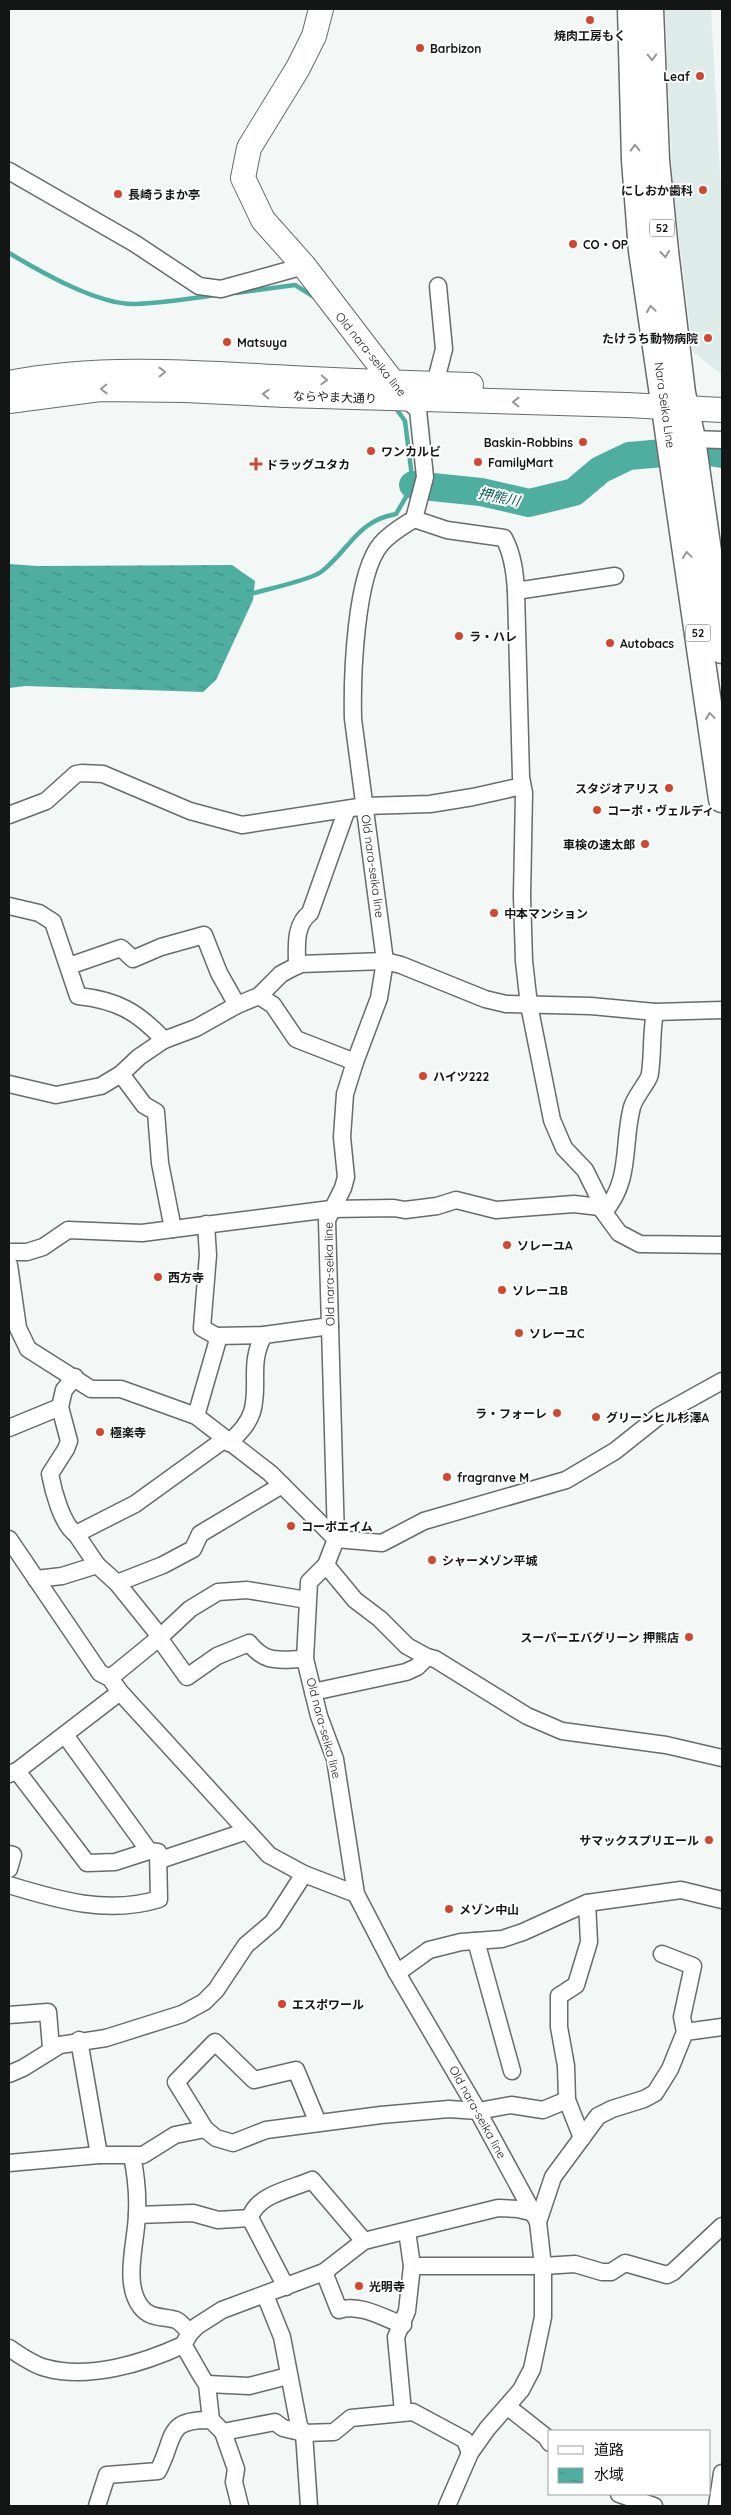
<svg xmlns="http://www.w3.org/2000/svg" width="731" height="2515" font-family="Quicksand,'Noto Sans JP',sans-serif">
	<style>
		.built { fill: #deece9 }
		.water { fill: url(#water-ripples) }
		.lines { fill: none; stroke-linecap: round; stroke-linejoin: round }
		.stream { stroke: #4eafa1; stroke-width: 4.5 }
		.river { stroke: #4eafa1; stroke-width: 28 }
		.street-casing { stroke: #676b6a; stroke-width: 19 }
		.secondary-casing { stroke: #676b6a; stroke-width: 26 }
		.primary-casing { stroke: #676b6a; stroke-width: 29 }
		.street { stroke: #fff; stroke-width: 16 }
		.secondary { stroke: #fff; stroke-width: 24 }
		.primary { stroke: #fff; stroke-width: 26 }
		.oneway { stroke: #959696 }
		.poi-dot { fill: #d2472d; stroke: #fff; stroke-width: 2 }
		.labels { text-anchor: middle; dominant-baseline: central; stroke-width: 4; stroke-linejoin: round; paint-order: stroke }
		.shield { fill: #fff; stroke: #5a5c5b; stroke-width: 1 }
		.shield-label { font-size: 11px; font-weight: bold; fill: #141615 }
		.poi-label { font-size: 12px; font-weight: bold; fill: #141615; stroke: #fff; text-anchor: start }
		.street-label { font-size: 12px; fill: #141615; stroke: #fff }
		.water-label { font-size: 14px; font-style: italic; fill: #065c53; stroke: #fff }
	</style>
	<defs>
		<pattern id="water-ripples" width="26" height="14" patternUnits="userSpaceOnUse" patternTransform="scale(1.25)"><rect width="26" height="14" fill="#4eafa1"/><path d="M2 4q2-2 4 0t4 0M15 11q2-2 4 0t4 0" fill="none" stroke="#408d82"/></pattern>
	</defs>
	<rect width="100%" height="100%" fill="#f3f8f7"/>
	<polygon class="built" points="665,9 711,9 722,209 722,375 693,352 673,191"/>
	<polygon class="water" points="9,564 38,566 232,565 255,581 253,600 216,680 203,692 26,686 9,688"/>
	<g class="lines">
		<g class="stream">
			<path d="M9 253C41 272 98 305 135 304 162 303 189 299 215 295"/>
			<polyline points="236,293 295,285 316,298"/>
			<path d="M254 593C268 589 310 580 321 572 349 551 356 521 396 514L413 485 405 421 395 407"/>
		</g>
		<polyline class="river" points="413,485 481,492 529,503 574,492 600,470 629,456 698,450 722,454"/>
		<defs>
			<g id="street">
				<polyline points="9,171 134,243 199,286 221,289 304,266"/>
				<polyline points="435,384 444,349 438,286"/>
				<path d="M407 400 418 410 425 477 414 519C403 526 390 533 381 544 355 574 352 678 353 719L385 961 379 998 355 1062 345 1094 342 1137 346 1177 343 1188 327 1220 336 1539 326 1565 309 1582 305 1659 319 1716 335 1759 356 1894 397 1973 475 2106 538 2222 543 2266V2317L532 2369 521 2390 487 2429 470 2453 447 2506"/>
				<polyline points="692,439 722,440"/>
				<path d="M414 519 447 530 504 538C513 555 515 573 516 591L615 576"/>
				<polyline points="516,591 521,777 524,793 522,896 524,961 529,1005 552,1120 564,1148 585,1170 599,1198 600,1207 619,1233 640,1244 722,1245"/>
				<polyline points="9,815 46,801 76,774 82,773 103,774 190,811 242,825 365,806 430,804 473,797 522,786"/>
				<path d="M9 906 39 913 53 922 78 996C117 1000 138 1012 164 1040L196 1028 237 1005 259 996 281 974 300 964 385 961 401 965 485 999 506 1004 591 1006 655 1012 722 1010"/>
				<polyline points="69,966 121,948 133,959 161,947 204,935 219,973 237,1005"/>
				<path d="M297 966C297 947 294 925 310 913L347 809"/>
				<polyline points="259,996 273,1005 296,1039 355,1062"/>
				<polyline points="9,1084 56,1095 101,1086 121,1074 139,1057 164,1040"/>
				<path d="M604 1212C632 1179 622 1145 632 1107 635 1096 650 1080 650 1073 653 1053 651 1033 655 1012"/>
				<polyline points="173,1229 331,1209 394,1208 405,1210 437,1206 456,1200 496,1210 574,1204 600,1207"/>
				<polyline points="9,1252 27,1252 43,1247 68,1230 142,1233 173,1229 160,1163 156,1112 144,1105 121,1074"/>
				<polyline points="9,1265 18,1328 28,1349 91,1389 121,1389 196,1416 270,1473 336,1539 382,1543 424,1521 566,1480 615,1451 659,1416 722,1381"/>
				<polyline points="216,1336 264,1335 330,1326"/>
				<path d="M60 1407 69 1441 66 1449 50 1474C53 1490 62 1525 76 1534"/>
				<polyline points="196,1416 217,1343 216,1336 202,1328 208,1255 206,1224"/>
				<polyline points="9,1428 60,1407 64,1390 75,1377"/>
				<path d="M225 1439 135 1504 76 1534 97 1565 117 1583 158 1634 159 1638 187 1677 217 1656 249 1643C267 1665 279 1659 305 1659"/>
				<path d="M229 1443C238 1434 248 1425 252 1412 260 1386 248 1363 264 1335"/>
				<polyline points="9,1539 100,1673 110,1678 120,1692 269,1855 304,1874 356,1894"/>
				<polyline points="326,1565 355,1600 380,1619 407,1646 427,1657 435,1659 527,1716 562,1731 666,1745 722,1758"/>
				<polyline points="36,1579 62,1576 97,1565"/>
				<polyline points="117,1583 163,1565 193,1549 200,1534 282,1485"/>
				<polyline points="110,1678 159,1638 190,1609 218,1592 247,1590 307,1600"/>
				<polyline points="313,1692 406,1672 417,1667 427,1657"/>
				<polyline points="17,1771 87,1863 115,1862 149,1851"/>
				<polyline points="9,1774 17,1771 120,1692"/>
				<polyline points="9,1854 13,1855 9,1869"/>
				<polyline points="160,1860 247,1831"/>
				<path d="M9 1885C58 1900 108 1915 159 1899L158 1852 149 1851 65 1735"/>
				<polyline points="476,1941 512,2071"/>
				<polyline points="662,1954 693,1966 682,2017 685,2032"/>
				<polyline points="397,1973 429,1950 461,1942 502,1939 523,1932 587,1903 681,1890 722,1900"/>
				<polyline points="9,2015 48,2012 51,2048"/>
				<polyline points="79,2040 99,2155"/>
				<polyline points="9,2074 23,2068 60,2045 106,2038 182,2014 204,2002 216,1990 246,1945 273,1922 304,1874"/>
				<polyline points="205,2129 176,2082 215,2042 254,2080 296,2070 318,2123"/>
				<polyline points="582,2138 567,2100 566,2066 559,2027 559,1996 576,1985 589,1942 587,1903"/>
				<path d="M132 2156C136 2175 138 2193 137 2213 137 2240 122 2283 141 2307 150 2319 163 2316 176 2320 181 2322 186 2329 190 2333"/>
				<polyline points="9,2163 99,2155 143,2155 175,2135 205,2129 216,2138 233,2143 266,2130 381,2115 449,2109 478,2111 511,2105 543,2110 567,2100"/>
				<path d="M137 2215 193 2213 218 2220 250 2218C257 2194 292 2189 312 2180L364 2241"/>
				<polyline points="250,2218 286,2287"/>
				<polyline points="538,2222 553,2177 598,2116 612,2109 644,2099 655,2093 670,2069 685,2032 722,2027"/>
				<polyline points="412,2266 543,2266 575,2264 602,2272 611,2272 625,2263 667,2275 673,2272 722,2226"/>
				<path d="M324 2272 339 2310C359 2303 384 2318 403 2325"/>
				<polyline points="265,2295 282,2337 299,2426 304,2433 309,2506"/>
				<path d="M183 2345C189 2353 203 2381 207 2384L211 2420"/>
				<path d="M9 2348C20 2355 33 2365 46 2368 89 2380 144 2363 183 2345L190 2333 197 2326 222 2310 324 2272 364 2241 498 2208 518 2209 534 2213"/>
				<polyline points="207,2384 249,2386 288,2376"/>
				<polyline points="508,2407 546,2437 550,2443"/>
				<polyline points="403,2412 396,2337 407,2311 412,2266 407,2231"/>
				<polyline points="223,2432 236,2469 234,2482 240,2506"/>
				<polyline points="619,2494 654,2506"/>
				<path d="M97 2506 107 2475 158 2471C176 2438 164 2419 211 2420L223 2432 275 2422 283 2428 304 2433 334 2432 351 2418 413 2412 465 2440 470 2453"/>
				<polyline points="717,2506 722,2473"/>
			</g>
			<g id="secondary">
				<polyline points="321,9 314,36 298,68 249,148 243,178 263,220 304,266 398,389"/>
				<path d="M9 383C96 366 185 372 274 377 339 381 405 383 471 385"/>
				<polyline points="9,401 100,389 185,390 285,395 627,405 722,410"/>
			</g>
			<g id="primary">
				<polyline points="631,9 635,160 642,251 722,799"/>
				<polyline points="650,9 656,160 665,251 682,393 692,439 722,650"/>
			</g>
		</defs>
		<use href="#street" class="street-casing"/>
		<use href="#secondary" class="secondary-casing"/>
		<use href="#primary" class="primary-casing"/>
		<use href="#street" class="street"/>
		<use href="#secondary" class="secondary"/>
		<use href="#primary" class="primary"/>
	</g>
	<defs><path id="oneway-chevron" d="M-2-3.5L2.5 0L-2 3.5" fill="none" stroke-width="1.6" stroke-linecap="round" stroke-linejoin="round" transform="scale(1.25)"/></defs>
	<g class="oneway">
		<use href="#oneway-chevron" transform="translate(652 57) rotate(88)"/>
		<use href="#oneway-chevron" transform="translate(635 148) rotate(-91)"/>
		<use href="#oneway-chevron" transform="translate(665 254) rotate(84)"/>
		<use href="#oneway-chevron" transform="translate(651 309) rotate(-98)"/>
		<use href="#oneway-chevron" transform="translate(162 372) rotate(-1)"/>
		<use href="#oneway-chevron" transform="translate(324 380) rotate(3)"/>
		<use href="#oneway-chevron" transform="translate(104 389) rotate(179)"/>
		<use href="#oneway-chevron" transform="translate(266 394) rotate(-177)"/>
		<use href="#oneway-chevron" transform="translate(516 402) rotate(-179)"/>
		<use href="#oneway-chevron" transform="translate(687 555) rotate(-98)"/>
		<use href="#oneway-chevron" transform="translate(710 716) rotate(-98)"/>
	</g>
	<g class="poi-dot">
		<circle cx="590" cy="20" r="5"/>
		<circle cx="420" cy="48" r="5"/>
		<circle cx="700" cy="76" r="5"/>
		<circle cx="703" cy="190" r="5"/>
		<circle cx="118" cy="194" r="5"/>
		<circle cx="573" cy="244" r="5"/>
		<circle cx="708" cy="338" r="5"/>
		<circle cx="227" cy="342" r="5"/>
		<circle cx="583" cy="442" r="5"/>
		<circle cx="371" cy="451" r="5"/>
		<circle cx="478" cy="462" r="5"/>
		<path d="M253.5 456.5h5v5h5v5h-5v5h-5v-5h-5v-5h5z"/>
		<circle cx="459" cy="636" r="5"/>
		<circle cx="610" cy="643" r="5"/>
		<circle cx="669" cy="788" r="5"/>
		<circle cx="597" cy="810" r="5"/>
		<circle cx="645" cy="844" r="5"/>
		<circle cx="494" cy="913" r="5"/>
		<circle cx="423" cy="1076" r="5"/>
		<circle cx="507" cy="1245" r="5"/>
		<circle cx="158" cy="1277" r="5"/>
		<circle cx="502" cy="1290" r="5"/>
		<circle cx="519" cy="1333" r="5"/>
		<circle cx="557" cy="1413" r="5"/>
		<circle cx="596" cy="1417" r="5"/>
		<circle cx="100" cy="1432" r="5"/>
		<circle cx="447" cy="1477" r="5"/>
		<circle cx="291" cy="1526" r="5"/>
		<circle cx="432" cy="1560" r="5"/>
		<circle cx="689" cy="1637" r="5"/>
		<circle cx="709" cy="1840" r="5"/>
		<circle cx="449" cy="1909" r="5"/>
		<circle cx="282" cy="2004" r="5"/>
		<circle cx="359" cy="2286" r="5"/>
	</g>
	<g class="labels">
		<g class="shield">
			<rect x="649.5" y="219.5" width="25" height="17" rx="4"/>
			<rect x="685.5" y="624.5" width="25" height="17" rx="4"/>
		</g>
		<g class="shield-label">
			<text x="662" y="228">52</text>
			<text x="698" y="633">52</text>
		</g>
		<g class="poi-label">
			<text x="590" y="35" text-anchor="middle">焼肉工房もく</text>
			<text x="430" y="48">Barbizon</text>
			<text x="690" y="76" text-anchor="end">Leaf</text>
			<text x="693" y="190" text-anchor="end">にしおか歯科</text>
			<text x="128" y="194">長崎うまか亭</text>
			<text x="583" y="244">CO・OP</text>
			<text x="698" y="338" text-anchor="end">たけうち動物病院</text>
			<text x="237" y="342">Matsuya</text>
			<text x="573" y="442" text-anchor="end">Baskin-Robbins</text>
			<text x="381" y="451">ワンカルビ</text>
			<text x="488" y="462">FamilyMart</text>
			<text x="266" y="464">ドラッグユタカ</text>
			<text x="469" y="636">ラ・ハレ</text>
			<text x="620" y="643">Autobacs</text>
			<text x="659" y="788" text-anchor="end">スタジオアリス</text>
			<text x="607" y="810">コーポ・ヴェルディ</text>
			<text x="635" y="844" text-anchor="end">車検の速太郎</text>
			<text x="504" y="913">中本マンション</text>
			<text x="433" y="1076">ハイツ222</text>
			<text x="517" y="1245">ソレーユA</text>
			<text x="168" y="1277">西方寺</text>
			<text x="512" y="1290">ソレーユB</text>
			<text x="529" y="1333">ソレーユC</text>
			<text x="547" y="1413" text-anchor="end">ラ・フォーレ</text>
			<text x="606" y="1417">グリーンヒル杉澤A</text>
			<text x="110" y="1432">極楽寺</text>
			<text x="457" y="1477">fragranve M</text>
			<text x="301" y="1526">コーポエイム</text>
			<text x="442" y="1560">シャーメゾン平城</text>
			<text x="679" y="1637" text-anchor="end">スーパーエバグリーン 押熊店</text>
			<text x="699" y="1840" text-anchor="end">サマックスプリエール</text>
			<text x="459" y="1909">メゾン中山</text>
			<text x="292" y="2004">エスポワール</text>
			<text x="369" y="2286">光明寺</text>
		</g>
		<g class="street-label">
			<text transform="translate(371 354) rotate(51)">Old nara-seika line</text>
			<text transform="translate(335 397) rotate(2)">ならやま大通り</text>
			<text transform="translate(665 405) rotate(82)">Nara Seika Line</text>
			<text transform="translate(373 866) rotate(82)">Old nara-seika line</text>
			<text transform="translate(329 1274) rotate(-91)">Old nara-seika line</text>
			<text transform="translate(324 1728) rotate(75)">Old nara-seika line</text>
			<text transform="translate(478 2112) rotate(61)">Old nara-seika line</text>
		</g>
		<g class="water-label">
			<text transform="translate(499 497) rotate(12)">押熊川</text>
		</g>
	</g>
	<rect width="731" height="2515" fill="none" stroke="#141615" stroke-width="20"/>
	<rect x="548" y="2430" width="162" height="65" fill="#ffffff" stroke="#a1a2a1"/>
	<rect x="558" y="2446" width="25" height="8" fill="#ffffff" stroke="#a1a2a1"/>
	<text x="594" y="2455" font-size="15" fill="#141615">道路</text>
	<rect x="558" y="2468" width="25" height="15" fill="url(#water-ripples)" stroke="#a1a2a1"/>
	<text x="594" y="2480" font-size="15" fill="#141615">水域</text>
</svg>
